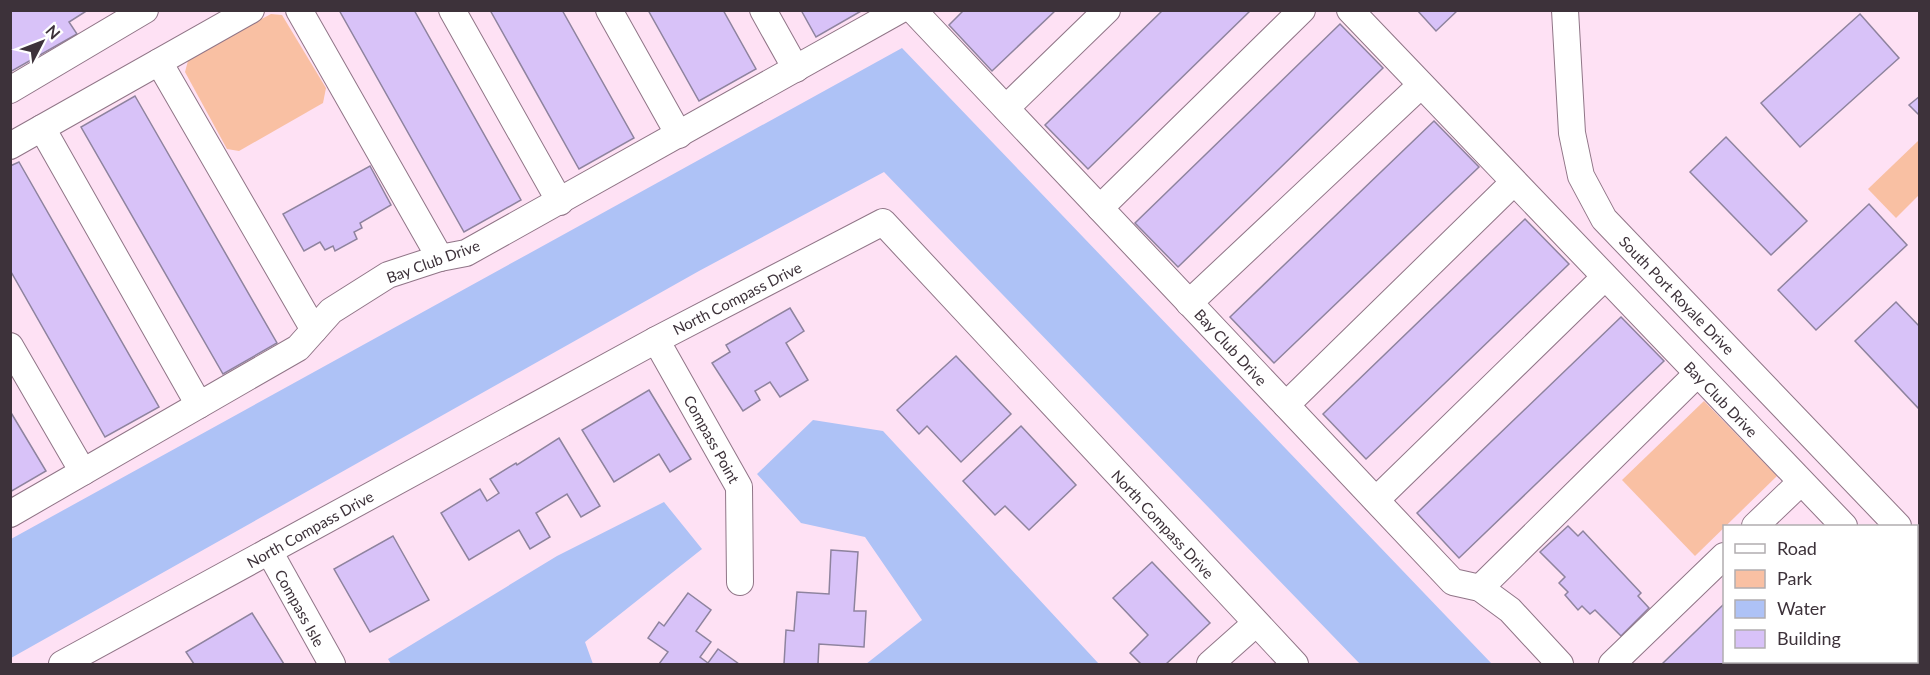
<svg xmlns="http://www.w3.org/2000/svg" width="1930" height="675" font-family="Lato,sans-serif">
	<style>
		.green { fill: #f9c0a3 }
		.water { fill: #aec2f6 }
		.building { fill: #d8c2f8; stroke: #8e839e; stroke-width: 1.5 }
		.lines { fill: none; stroke-linecap: round; stroke-linejoin: round }
		.minor-casing { stroke: #907587; stroke-width: 28 }
		.minor { stroke: #fff; stroke-width: 26 }
		.labels { text-anchor: middle; dominant-baseline: central; stroke-width: 4.5; stroke-linejoin: round; paint-order: stroke }
		.street-label { font-size: 15px; fill: #3d323a; stroke: #fff }
	</style>
	<rect width="100%" height="100%" fill="#fee1f4"/>
	<g class="green">
		<polygon points="271,14 282,15 326,88 323,103 239,151 227,149 185,72 189,57"/>
		<polygon points="1918,141 1919,195 1896,218 1868,189"/>
		<polygon points="1704,401 1777,476 1695,556 1622,480"/>
	</g>
	<g class="water">
		<polygon points="902,48 1492,664 1360,664 884,172 699,271 11,658 11,539"/>
		<polygon points="813,420 883,431 1099,664 866,664 922,620 865,537 801,523 757,474"/>
		<polygon points="664,502 702,549 585,642 593,664 391,664 388,659 557,556"/>
	</g>
	<g class="building">
		<polygon points="10,10 88,10 69,22 77,34 10,72"/>
		<polygon points="339,10 414,10 521,200 464,232"/>
		<polygon points="490,10 562,10 634,138 579,169"/>
		<polygon points="648,10 723,10 756,69 699,101"/>
		<polygon points="801,10 863,10 816,37"/>
		<polygon points="964,10 1056,10 992,71 949,25"/>
		<polygon points="1163,10 1251,10 1088,169 1045,125"/>
		<polygon points="1417,10 1458,10 1436,31"/>
		<polygon points="1860,14 1899,58 1800,147 1761,103"/>
		<polygon points="1340,24 1383,68 1178,267 1135,223"/>
		<polygon points="135,96 277,343 223,374 81,127"/>
		<polygon points="1920,96 1920,116 1909,105"/>
		<polygon points="1434,121 1479,167 1274,363 1230,317"/>
		<polygon points="1726,137 1807,221 1771,255 1690,172"/>
		<polygon points="19,162 159,407 105,437 10,270 10,166"/>
		<polygon points="370,166 391,205 360,223 362,228 354,232 357,239 335,251 333,246 325,250 320,242 304,251 283,214"/>
		<polygon points="1869,204 1907,245 1816,330 1778,290"/>
		<polygon points="1525,219 1569,264 1366,459 1323,414"/>
		<polygon points="1896,302 1920,327 1920,410 1855,341"/>
		<polygon points="790,308 804,331 786,343 808,380 780,397 770,382 755,391 760,400 743,411 712,363 730,352 726,345"/>
		<polygon points="1621,317 1664,361 1459,558 1417,513"/>
		<polygon points="956,356 1011,414 961,462 927,426 919,434 897,410"/>
		<polygon points="649,390 691,459 670,472 659,454 614,482 582,430"/>
		<polygon points="10,411 46,471 10,492"/>
		<polygon points="1021,426 1076,485 1029,530 1005,506 995,515 963,481"/>
		<polygon points="559,438 600,506 581,517 567,494 536,513 550,537 530,549 519,530 469,560 441,513 480,489 487,501 499,493 490,479 516,463 517,465"/>
		<polygon points="1568,526 1578,536 1583,531 1641,593 1638,596 1649,608 1621,636 1595,610 1590,614 1582,606 1578,610 1565,595 1568,592 1559,583 1565,577 1540,552"/>
		<polygon points="393,536 429,600 370,632 334,569"/>
		<polygon points="831,550 858,552 854,611 866,611 864,647 819,644 818,664 784,664 786,630 794,631 797,592 829,594"/>
		<polygon points="1152,562 1210,623 1166,664 1141,664 1130,653 1148,635 1113,598"/>
		<polygon points="688,593 711,610 696,631 711,642 700,657 708,663 718,649 739,664 659,664 668,652 648,638 659,622 664,626"/>
		<polygon points="1724,604 1724,662 1755,662 1752,664 1662,664"/>
		<polygon points="252,613 284,664 194,664 186,652"/>
		<polygon points="1916,628 1920,631 1920,664 1853,664 1856,662 1916,662"/>
	</g>
	<g class="lines">
		<defs>
			<g id="minor">
				<polyline points="299,10 440,258"/>
				<polyline points="452,10 560,202"/>
				<polyline points="609,10 679,135"/>
				<polyline points="763,10 796,69"/>
				<polyline points="913,10 1453,582 1480,588 1510,610 1560,664"/>
				<polyline points="1350,10 1844,526"/>
				<polyline points="1565,10 1572,133 1581,176 1604,219 1898,526"/>
				<polyline points="159,62 314,330"/>
				<polyline points="10,90 145,10"/>
				<polyline points="1006,108 1107,10"/>
				<polyline points="42,128 199,405"/>
				<polyline points="10,146 251,10"/>
				<polyline points="1100,208 1302,10"/>
				<polyline points="1189,303 1421,85"/>
				<polyline points="656,340 739,487 740,582"/>
				<polyline points="10,346 83,472"/>
				<polyline points="1286,405 1514,182"/>
				<polyline points="1376,500 1605,277"/>
				<polyline points="10,514 298,348 331,311 388,275 440,258 466,253 900,10"/>
				<polyline points="1755,526 1801,482"/>
				<polyline points="1916,545 1920,548"/>
				<polyline points="269,551 332,664"/>
				<polyline points="1480,588 1697,374"/>
				<polyline points="1916,603 1920,606"/>
				<polyline points="62,664 656,340 883,222 1295,664"/>
				<polyline points="1210,664 1255,624"/>
				<polyline points="1612,664 1724,556"/>
				<polyline points="1804,664 1807,662"/>
			</g>
		</defs>
		<use href="#minor" class="minor-casing"/>
		<use href="#minor" class="minor"/>
	</g>
	<g class="labels">
		<g class="street-label">
			<text transform="translate(433 261) rotate(-20)">Bay Club Drive</text>
			<text transform="translate(1677 295) rotate(46)">South Port Royale Drive</text>
			<text transform="translate(737 298) rotate(-27)">North Compass Drive</text>
			<text transform="translate(1231 347) rotate(47)">Bay Club Drive</text>
			<text transform="translate(1721 399) rotate(46)">Bay Club Drive</text>
			<text transform="translate(712 439) rotate(61)">Compass Point</text>
			<text transform="translate(1163 524) rotate(47)">North Compass Drive</text>
			<text transform="translate(310 529) rotate(-29)">North Compass Drive</text>
			<text transform="translate(300 608) rotate(61)">Compass Isle</text>
		</g>
	</g>
	<rect width="1930" height="675" fill="none" stroke="#3d323a" stroke-width="24"/>
	<rect x="1723" y="525" width="195" height="138" fill="#ffffff" stroke="#b1adb0" stroke-width="1.5"/>
	<rect x="1735" y="544" width="30" height="9" fill="#ffffff" stroke="#b1adb0" stroke-width="1.5"/>
	<text x="1777" y="555" font-size="18" fill="#3d323a">Road</text>
	<rect x="1735" y="570" width="30" height="18" fill="#f9c0a3" stroke="#b1adb0" stroke-width="1.5"/>
	<text x="1777" y="585" font-size="18" fill="#3d323a">Park</text>
	<rect x="1735" y="600" width="30" height="18" fill="#aec2f6" stroke="#b1adb0" stroke-width="1.5"/>
	<text x="1777" y="615" font-size="18" fill="#3d323a">Water</text>
	<rect x="1735" y="630" width="30" height="18" fill="#d8c2f8" stroke="#b1adb0" stroke-width="1.5"/>
	<text x="1777" y="645" font-size="18" fill="#3d323a">Building</text>
	<g transform="translate(42 42) rotate(48)" stroke="#ffffff" stroke-width="4.5" paint-order="stroke">
	<path d="M0-4.5L10 22L0 15L-10 22Z" fill="#3d323a"/>
	<text y="-9" font-size="16" font-weight="bold" text-anchor="middle" fill="#3d323a">N</text>
	</g>
</svg>
